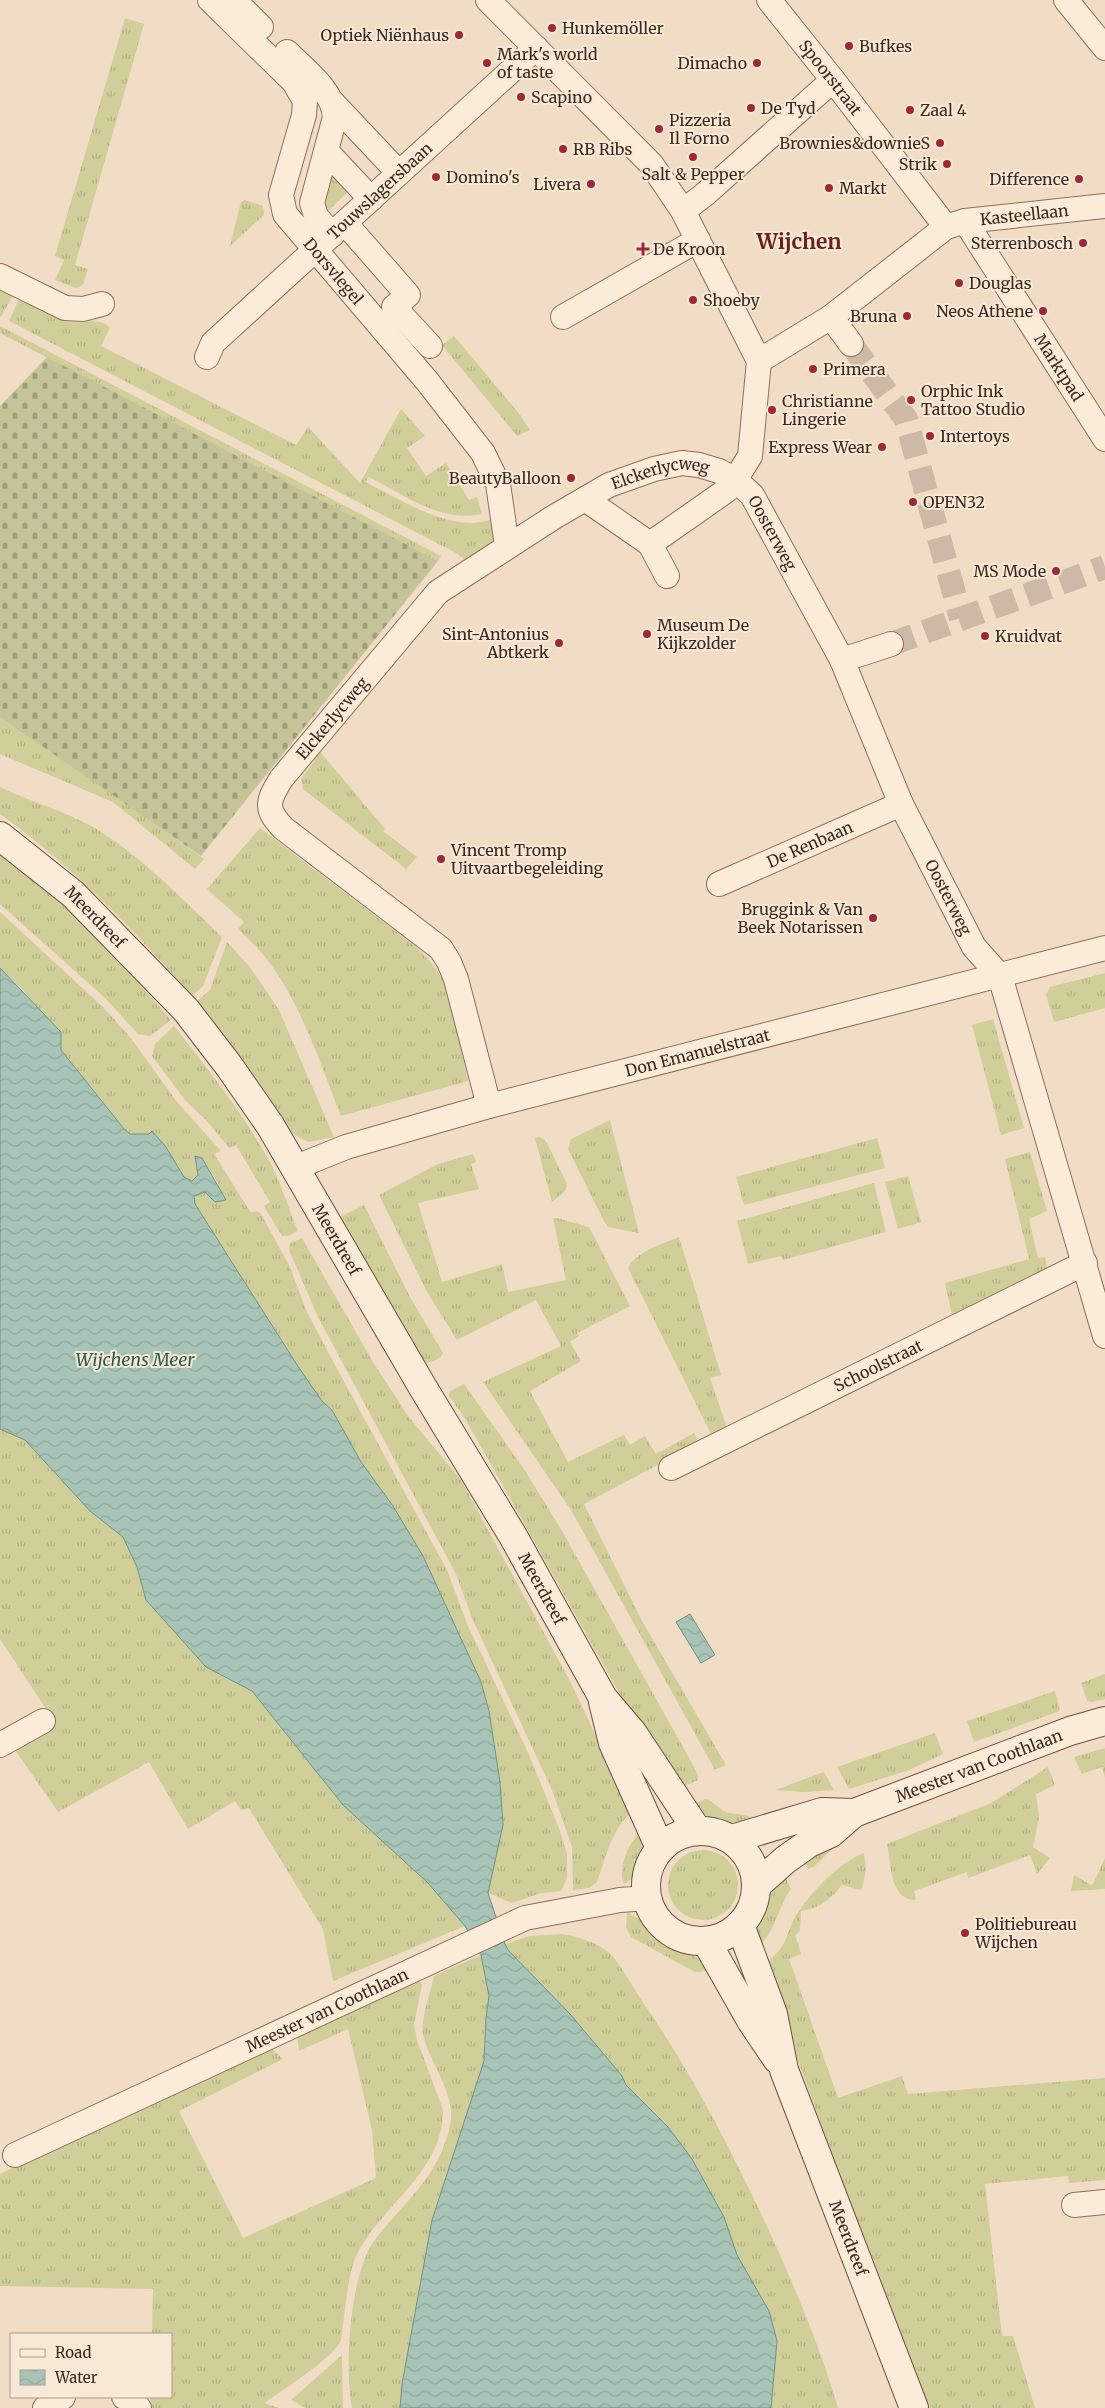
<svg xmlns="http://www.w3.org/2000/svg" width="1105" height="2408" font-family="Merriweather,serif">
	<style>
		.grass { fill: url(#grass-tufts) }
		.cemetery { fill: url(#cemetery-stones) }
		.water { fill: url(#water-waves); stroke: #6d9384 }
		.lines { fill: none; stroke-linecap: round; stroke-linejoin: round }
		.street-tunnel { stroke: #cdb9a5; stroke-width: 24; stroke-dasharray: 24 12; stroke-linecap: butt }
		.street-casing { stroke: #8d6e5a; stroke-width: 26 }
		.secondary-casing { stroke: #6f4f3d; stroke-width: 30 }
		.street { stroke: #fbecda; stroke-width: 24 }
		.secondary { stroke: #fbecda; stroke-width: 28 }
		.poi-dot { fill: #a0273a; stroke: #f8e9d6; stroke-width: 2 }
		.labels { text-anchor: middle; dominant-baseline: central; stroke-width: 4; stroke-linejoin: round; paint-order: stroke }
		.poi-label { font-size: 16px; fill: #3d291f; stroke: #f8e9d6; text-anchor: start }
		.street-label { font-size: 16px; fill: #3d291f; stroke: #f8e9d6 }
		.water-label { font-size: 18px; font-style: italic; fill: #2d5d53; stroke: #f8e9d6 }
		.district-label { font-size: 21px; font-weight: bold; fill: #6c201c; stroke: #f8e9d6 }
	</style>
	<defs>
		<pattern id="grass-tufts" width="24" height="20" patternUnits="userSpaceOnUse" patternTransform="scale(1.25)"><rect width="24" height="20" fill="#d0ce99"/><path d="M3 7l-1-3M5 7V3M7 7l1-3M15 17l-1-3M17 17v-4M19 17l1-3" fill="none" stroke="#b4b183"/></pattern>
		<pattern id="cemetery-stones" width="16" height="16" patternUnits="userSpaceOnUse" patternTransform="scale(1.25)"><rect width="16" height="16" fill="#c5c398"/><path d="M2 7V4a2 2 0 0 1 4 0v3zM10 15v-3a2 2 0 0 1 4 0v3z" fill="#a19e7b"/></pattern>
		<pattern id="water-waves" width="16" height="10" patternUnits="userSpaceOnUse" patternTransform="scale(1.25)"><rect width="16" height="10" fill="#a7c4b7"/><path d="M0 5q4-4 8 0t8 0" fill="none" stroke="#91a89d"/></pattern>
	</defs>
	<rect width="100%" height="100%" fill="#f1ddc6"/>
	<g class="grass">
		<polygon points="125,18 144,24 75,265 88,269 83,285 76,288 55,280 64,260 55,256"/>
		<polygon points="325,173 340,177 351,189 329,210 318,199"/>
		<polygon points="245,200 263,206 264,215 230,246 241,202"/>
		<polygon points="0,288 13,295 1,317 0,316"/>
		<path d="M19 299C35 307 52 319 69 322 82 324 100 316 110 328L101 346 296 445 308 427 360 483 401 409 425 436 407 448 426 476 446 463 469 500 477 497 482 514C441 523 404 495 369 477L365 482C398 498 435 523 473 523 480 523 488 520 495 519 497 549 491 547 468 563L458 554 9 321Z"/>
		<polygon points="0,326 2,327 441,556 438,561 0,333"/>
		<polygon points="454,336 521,416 530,430 517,436 442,345"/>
		<polygon points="0,717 124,801 204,859 195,869 113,802 0,754"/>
		<polygon points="317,748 385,829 383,831 417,857 406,869 303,789 301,779 315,761 310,755"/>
		<path d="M0 787C26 800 55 808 81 821 129 843 183 900 222 937L203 986 192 996C133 929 72 866 0 814Z"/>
		<path d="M260 828 411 943C423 953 435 965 442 979 456 1010 460 1048 468 1081L341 1116C321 1066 304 1012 274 969 263 953 251 941 238 929L244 922 207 889Z"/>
		<polygon points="0,853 76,915 122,964 171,1020 150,1036 138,1034 105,998 0,904"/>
		<polygon points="0,912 103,1007 130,1037 177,1102 221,1151 214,1154 251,1213 257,1211 261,1214 290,1267 306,1310 335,1365 447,1570 468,1626 529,1755 559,1828 567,1854 567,1878 561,1891 541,1893 512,1903 488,1893 494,1863 500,1782 489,1711 481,1682 423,1556 393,1506 361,1462 332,1410 322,1401 299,1368 195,1204 194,1196 206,1192 215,1202 218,1183 202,1158 195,1156 198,1175 192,1181 184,1178 166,1147 151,1131 150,1134 130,1134 124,1129 61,1050 24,991 0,968"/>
		<polygon points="227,942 250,967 279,1010 334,1137 308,1142 293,1134 232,1045 197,1001 210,990"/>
		<polygon points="1105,973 1105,1008 1054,1022 1046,995 1050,987"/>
		<polygon points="993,1019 1024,1128 1001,1135 972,1025"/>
		<path d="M174 1026C208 1069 242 1112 269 1160 281 1182 288 1208 298 1231L288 1236H282L264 1206 270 1202 236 1145 229 1148 207 1121 185 1100 152 1056 155 1044Z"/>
		<polygon points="610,1120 639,1233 608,1227 604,1221 568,1149 571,1139"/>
		<polygon points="539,1137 544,1139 547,1143 567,1184 565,1191 552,1202 535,1138"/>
		<polygon points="877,1138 885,1168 744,1205 736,1177"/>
		<polygon points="1030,1152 1047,1211 1029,1219 1038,1258 1045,1257 1047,1269 952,1315 945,1283 1029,1259 1005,1159"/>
		<polygon points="473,1154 476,1162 471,1164 479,1189 418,1203 442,1282 502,1264 508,1292 566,1280 553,1218 557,1218 589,1227 630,1306 577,1333 579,1336 570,1342 581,1361 530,1391 568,1462 624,1435 630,1445 645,1436 656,1454 694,1433 699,1443 584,1504 642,1621 726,1765 715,1770 571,1510 483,1382 561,1346 536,1300 457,1340 427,1292 379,1195 438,1164"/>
		<polygon points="908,1176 921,1222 898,1229 885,1182"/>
		<polygon points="874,1183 886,1232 783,1260 781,1256 748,1264 737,1221"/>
		<path d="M364 1205 410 1297 443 1353C442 1358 431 1363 425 1363L340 1217Z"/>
		<path d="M679 1237 721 1375 710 1378 728 1431 713 1438 628 1268C637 1251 662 1244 679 1237Z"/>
		<path d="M302 1238 373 1362 408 1416 461 1480 572 1685 631 1813C611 1830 606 1858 597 1882L589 1888 573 1890 572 1847 552 1790 472 1618 456 1574 318 1317 289 1250 290 1243Z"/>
		<polygon points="464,1384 526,1472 562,1531 688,1756 698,1775 698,1780 681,1788 630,1712 493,1468 464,1417 449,1396 450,1391"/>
		<polygon points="0,1429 25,1440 90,1511 123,1537 137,1567 146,1600 206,1667 252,1691 343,1805 428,1883 465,1926 333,1981 323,1929 249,1808 241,1810 235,1801 188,1829 149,1762 58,1812 11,1744 52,1718 0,1639"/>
		<polygon points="1105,1674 1105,1699 1092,1702 1087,1701 1081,1683"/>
		<polygon points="1055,1691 1060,1711 974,1742 967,1721"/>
		<polygon points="935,1733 943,1754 909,1770 849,1789 837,1767"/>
		<polygon points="1105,1748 1105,1778 1102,1767 1082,1774 1074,1757"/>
		<path d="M1048 1767 1055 1785 1036 1794 1039 1818 1033 1847 1050 1858 1037 1874 1030 1855 968 1878 967 1872 914 1891 916 1899 914 1900C889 1898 891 1862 887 1844L991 1803Z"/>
		<polygon points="824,1772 834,1790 805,1792 775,1790"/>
		<path d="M705 1799C713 1800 718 1809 726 1812 738 1816 749 1812 756 1823 732 1829 711 1825 695 1804Z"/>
		<path d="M643 1831C647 1847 641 1877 624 1884 617 1869 629 1839 643 1831Z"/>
		<polygon points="834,1847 815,1866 808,1869 803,1860"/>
		<circle cx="703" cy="1885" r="35"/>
		<path d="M864 1853 866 1870 862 1888 860 1890 842 1885C831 1899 820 1908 801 1911L800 1931 795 1935 801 1954 789 1959 838 2098 902 2076 908 2094 1105 2078V2180L1069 2183 1068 2176 985 2184 1002 2336H1013L1035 2408H929L892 2319 763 1964C792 1946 782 1935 799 1911 813 1890 840 1862 864 1853Z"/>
		<polygon points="1105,1858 1105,1889 1071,1891 1074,1875 1091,1885 1093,1884"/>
		<path d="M785 1876 791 1889C780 1904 774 1932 761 1944L755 1930 775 1886Z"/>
		<path d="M627 1912C645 1920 650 1932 664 1941 679 1950 695 1955 709 1965L710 1968 702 1972H695L631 1937 626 1928Z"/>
		<path d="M562 1934C577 1936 595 1942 607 1951 617 1958 634 1989 642 2001 690 2070 729 2146 765 2222 793 2283 819 2343 838 2408H771L777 2341 769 2311 737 2255 724 2217 692 2159 668 2127 626 2085 622 2076 570 2014 508 1950 505 1944 529 1936Z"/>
		<path d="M481 1955 489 1996 486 2018 484 2061 470 2108 449 2167 402 2384 400 2408H352C344 2368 350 2274 374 2241 404 2201 439 2178 450 2125 457 2095 430 2064 423 2035 420 2021 431 1991 434 1976Z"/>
		<path d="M416 1978 422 1985 414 2024 417 2040 443 2110C443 2172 383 2204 357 2254 348 2272 346 2305 343 2325 342 2331 342 2340 339 2344 328 2361 283 2390 264 2403L279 2408H152L150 2397H171V2334H152L153 2289 0 2286V2174L270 2047 283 2059 179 2111 243 2238 376 2178 372 2130 348 2029 299 2051 297 2034Z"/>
		<polygon points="342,2355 343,2408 306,2408 293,2401 291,2400"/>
	</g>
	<polygon class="cemetery" points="47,357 438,561 201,856 0,717 0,406"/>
	<g class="water">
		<polygon points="0,968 61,1032 61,1050 124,1129 130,1134 149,1134 152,1131 166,1147 184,1177 192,1181 198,1175 195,1156 202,1158 226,1200 215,1202 205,1192 194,1196 195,1204 299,1368 322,1401 332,1410 361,1462 393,1506 423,1556 481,1682 489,1711 500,1782 503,1825 488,1893 505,1944 508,1950 570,2014 622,2076 626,2085 668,2127 692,2159 724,2217 737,2255 769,2311 777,2341 771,2408 400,2408 402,2384 432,2220 484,2061 486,2018 489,1996 481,1955 465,1926 428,1883 343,1805 252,1691 206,1667 146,1600 137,1567 123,1537 90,1511 25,1440 0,1429"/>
		<polygon points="690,1614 715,1655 701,1663 676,1622"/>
	</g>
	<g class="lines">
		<g class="street-tunnel">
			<polyline points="851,344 906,419 961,618"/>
			<polyline points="891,644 1105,567"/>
		</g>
		<defs>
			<g id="street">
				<path id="s1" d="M210 0 294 82 305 101 304 115 281 195 285 214 427 381 483 453 498 484 507 546"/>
				<polyline points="234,0 261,27"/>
				<polyline points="488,0 652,165 683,211 759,361 750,456 735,480 727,490 650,544 585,499"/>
				<path id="s2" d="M769 0 833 80 946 227"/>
				<polyline points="1066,0 1105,48"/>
				<path d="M287 52C305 70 333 90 335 117L312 203 316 216 332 235"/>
				<polyline points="332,102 399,173"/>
				<polyline points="327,152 371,199"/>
				<polyline points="683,211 704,195 833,80"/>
				<path id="s3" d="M965 221 1105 439"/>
				<polyline points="345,223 408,295 394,307 430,346"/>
				<polyline points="0,276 65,308 83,309 102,304"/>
				<polyline points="563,317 698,240"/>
				<polyline points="831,317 851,344"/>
				<path id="s4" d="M207 357 213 343 536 48"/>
				<path id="s5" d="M759 361 831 317 946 227 965 221 1105 206"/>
				<polyline points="650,544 667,576"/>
				<polyline points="842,660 891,644"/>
				<path id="s6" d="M719 884 901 804"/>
				<path id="s7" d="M489 1106 456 979 449 962 441 949 283 828C264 808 268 801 281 779L438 592 554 517 609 485 654 469 682 463 699 465 719 471 735 480 752 495 842 660 901 804 974 947 1000 976 1105 1336"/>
				<path id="s8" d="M294 1168 346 1147 489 1106 1105 948"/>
				<path id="s9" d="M671 1468 1085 1263"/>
				<polyline points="0,1745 43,1721"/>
				<path id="s10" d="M15 2155 525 1918 620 1900 647 1898"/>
				<polyline points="1074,2205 1105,2202"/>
				<polyline points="124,2397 131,2398 139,2408"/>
				<polyline points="45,2408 63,2397"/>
			</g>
			<g id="secondary">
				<path id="s11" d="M0 836 73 894 186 1010 229 1066 270 1125 422 1386 513 1536 603 1698 632 1732 697 1830"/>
				<polyline points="603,1702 613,1743 660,1848"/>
				<circle cx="701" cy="1886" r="55"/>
				<polyline points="732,1839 822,1812 854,1813"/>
				<path id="s12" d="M757 1885 785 1860 809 1843 831 1833 854 1813 1070 1731 1105 1721"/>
				<path id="s13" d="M740 1925 773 2014 784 2070 914 2408"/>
				<polyline points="706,1941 752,2022 777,2059"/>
			</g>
		</defs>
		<use href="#street" class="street-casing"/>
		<use href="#secondary" class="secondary-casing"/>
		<use href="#street" class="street"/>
		<use href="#secondary" class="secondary"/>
	</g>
	<g class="poi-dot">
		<circle cx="552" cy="28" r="5"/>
		<circle cx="459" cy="35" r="5"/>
		<circle cx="849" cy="46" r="5"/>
		<circle cx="487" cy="63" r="5"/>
		<circle cx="757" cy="63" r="5"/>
		<circle cx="521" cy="97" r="5"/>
		<circle cx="751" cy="108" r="5"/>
		<circle cx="910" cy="110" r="5"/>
		<circle cx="659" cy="129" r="5"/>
		<circle cx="940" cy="143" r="5"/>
		<circle cx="563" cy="149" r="5"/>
		<circle cx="693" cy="157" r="5"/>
		<circle cx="947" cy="164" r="5"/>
		<circle cx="436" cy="177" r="5"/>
		<circle cx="1079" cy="179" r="5"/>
		<circle cx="591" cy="184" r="5"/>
		<circle cx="829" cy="188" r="5"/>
		<circle cx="1083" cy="243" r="5"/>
		<path d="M640.5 241.5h5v5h5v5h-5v5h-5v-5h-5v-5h5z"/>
		<circle cx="959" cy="283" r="5"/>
		<circle cx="693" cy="300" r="5"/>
		<circle cx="1043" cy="311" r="5"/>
		<circle cx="907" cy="316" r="5"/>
		<circle cx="813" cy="369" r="5"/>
		<circle cx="911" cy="400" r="5"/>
		<circle cx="772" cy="410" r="5"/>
		<circle cx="930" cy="436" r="5"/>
		<circle cx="882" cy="447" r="5"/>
		<circle cx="571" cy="478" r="5"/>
		<circle cx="913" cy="502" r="5"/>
		<circle cx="1056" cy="571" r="5"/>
		<circle cx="647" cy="634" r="5"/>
		<circle cx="985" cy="636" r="5"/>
		<circle cx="559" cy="643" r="5"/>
		<circle cx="441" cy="859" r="5"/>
		<circle cx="873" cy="918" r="5"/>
		<circle cx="965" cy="1933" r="5"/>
	</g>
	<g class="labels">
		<g class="poi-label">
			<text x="562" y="28">Hunkemöller</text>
			<text x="449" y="35" text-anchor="end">Optiek Niënhaus</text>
			<text x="859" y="46">Bufkes</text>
			<text x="497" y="54">Mark's world<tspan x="497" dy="18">of taste</tspan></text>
			<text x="747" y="63" text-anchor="end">Dimacho</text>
			<text x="531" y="97">Scapino</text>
			<text x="761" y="108">De Tyd</text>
			<text x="920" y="110">Zaal 4</text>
			<text x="669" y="120">Pizzeria<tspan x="669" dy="18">Il Forno</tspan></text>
			<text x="930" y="143" text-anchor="end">Brownies&amp;downieS</text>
			<text x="573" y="149">RB Ribs</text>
			<text x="937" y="164" text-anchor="end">Strik</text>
			<text x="693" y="174" text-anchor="middle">Salt &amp; Pepper</text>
			<text x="446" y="177">Domino's</text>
			<text x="1069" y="179" text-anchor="end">Difference</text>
			<text x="581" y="184" text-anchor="end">Livera</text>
			<text x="839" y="188">Markt</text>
			<text x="1073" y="243" text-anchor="end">Sterrenbosch</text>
			<text x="653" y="249">De Kroon</text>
			<text x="969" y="283">Douglas</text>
			<text x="703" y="300">Shoeby</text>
			<text x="1033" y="311" text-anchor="end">Neos Athene</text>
			<text x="897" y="316" text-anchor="end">Bruna</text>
			<text x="823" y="369">Primera</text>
			<text x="921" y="391">Orphic Ink<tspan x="921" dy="18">Tattoo Studio</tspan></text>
			<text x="782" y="401">Christianne<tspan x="782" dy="18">Lingerie</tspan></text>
			<text x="940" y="436">Intertoys</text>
			<text x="872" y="447" text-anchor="end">Express Wear</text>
			<text x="561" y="478" text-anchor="end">BeautyBalloon</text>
			<text x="923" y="502">OPEN32</text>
			<text x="1046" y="571" text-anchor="end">MS Mode</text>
			<text x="657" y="625">Museum De<tspan x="657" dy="18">Kijkzolder</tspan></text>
			<text x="549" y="634" text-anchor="end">Sint-Antonius<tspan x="549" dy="18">Abtkerk</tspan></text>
			<text x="995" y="636">Kruidvat</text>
			<text x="451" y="850">Vincent Tromp<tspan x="451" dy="18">Uitvaartbegeleiding</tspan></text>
			<text x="863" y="909" text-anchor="end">Bruggink &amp; Van<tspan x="863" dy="18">Beek Notarissen</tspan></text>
			<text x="975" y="1924">Politiebureau<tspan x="975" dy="18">Wijchen</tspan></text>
		</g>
		<g class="street-label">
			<text stroke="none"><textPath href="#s2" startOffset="99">Spoorstraat</textPath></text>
			<text stroke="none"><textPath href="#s4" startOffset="241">Touwslagersbaan</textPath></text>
			<text stroke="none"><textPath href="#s5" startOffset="310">Kasteellaan</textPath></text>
			<text stroke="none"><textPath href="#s1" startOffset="331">Dorsvlegel</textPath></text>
			<text stroke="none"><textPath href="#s3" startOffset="174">Marktpad</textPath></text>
			<text stroke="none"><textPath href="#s7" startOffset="919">Elckerlycweg</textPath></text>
			<text stroke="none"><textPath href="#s7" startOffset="1064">Oosterweg</textPath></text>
			<text stroke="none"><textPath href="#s7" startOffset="499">Elckerlycweg</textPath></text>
			<text stroke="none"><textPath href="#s6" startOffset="99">De Renbaan</textPath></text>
			<text stroke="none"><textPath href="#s7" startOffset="1469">Oosterweg</textPath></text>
			<text stroke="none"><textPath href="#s11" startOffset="125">Meerdreef</textPath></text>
			<text stroke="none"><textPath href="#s8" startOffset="420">Don Emanuelstraat</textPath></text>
			<text stroke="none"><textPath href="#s11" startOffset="530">Meerdreef</textPath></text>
			<text stroke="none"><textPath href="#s9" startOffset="231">Schoolstraat</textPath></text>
			<text stroke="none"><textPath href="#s11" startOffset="935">Meerdreef</textPath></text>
			<text stroke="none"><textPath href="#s12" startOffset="255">Meester van Coothlaan</textPath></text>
			<text stroke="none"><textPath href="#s10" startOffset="344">Meester van Coothlaan</textPath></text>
			<text stroke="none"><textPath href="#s13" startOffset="332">Meerdreef</textPath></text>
		</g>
		<g class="water-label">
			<text x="135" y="1359">Wijchens Meer</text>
		</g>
		<g class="district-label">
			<text x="799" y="241">Wijchen</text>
		</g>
	</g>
	<rect x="10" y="2333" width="162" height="65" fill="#f8e9d6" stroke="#ad9c8d"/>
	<rect x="20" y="2349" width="25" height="8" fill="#fbecda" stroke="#ad9c8d"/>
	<text x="55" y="2358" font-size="15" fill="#3d291f">Road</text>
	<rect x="20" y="2370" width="25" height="15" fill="url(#water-waves)" stroke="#ad9c8d"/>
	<text x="55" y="2383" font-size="15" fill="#3d291f">Water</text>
</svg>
